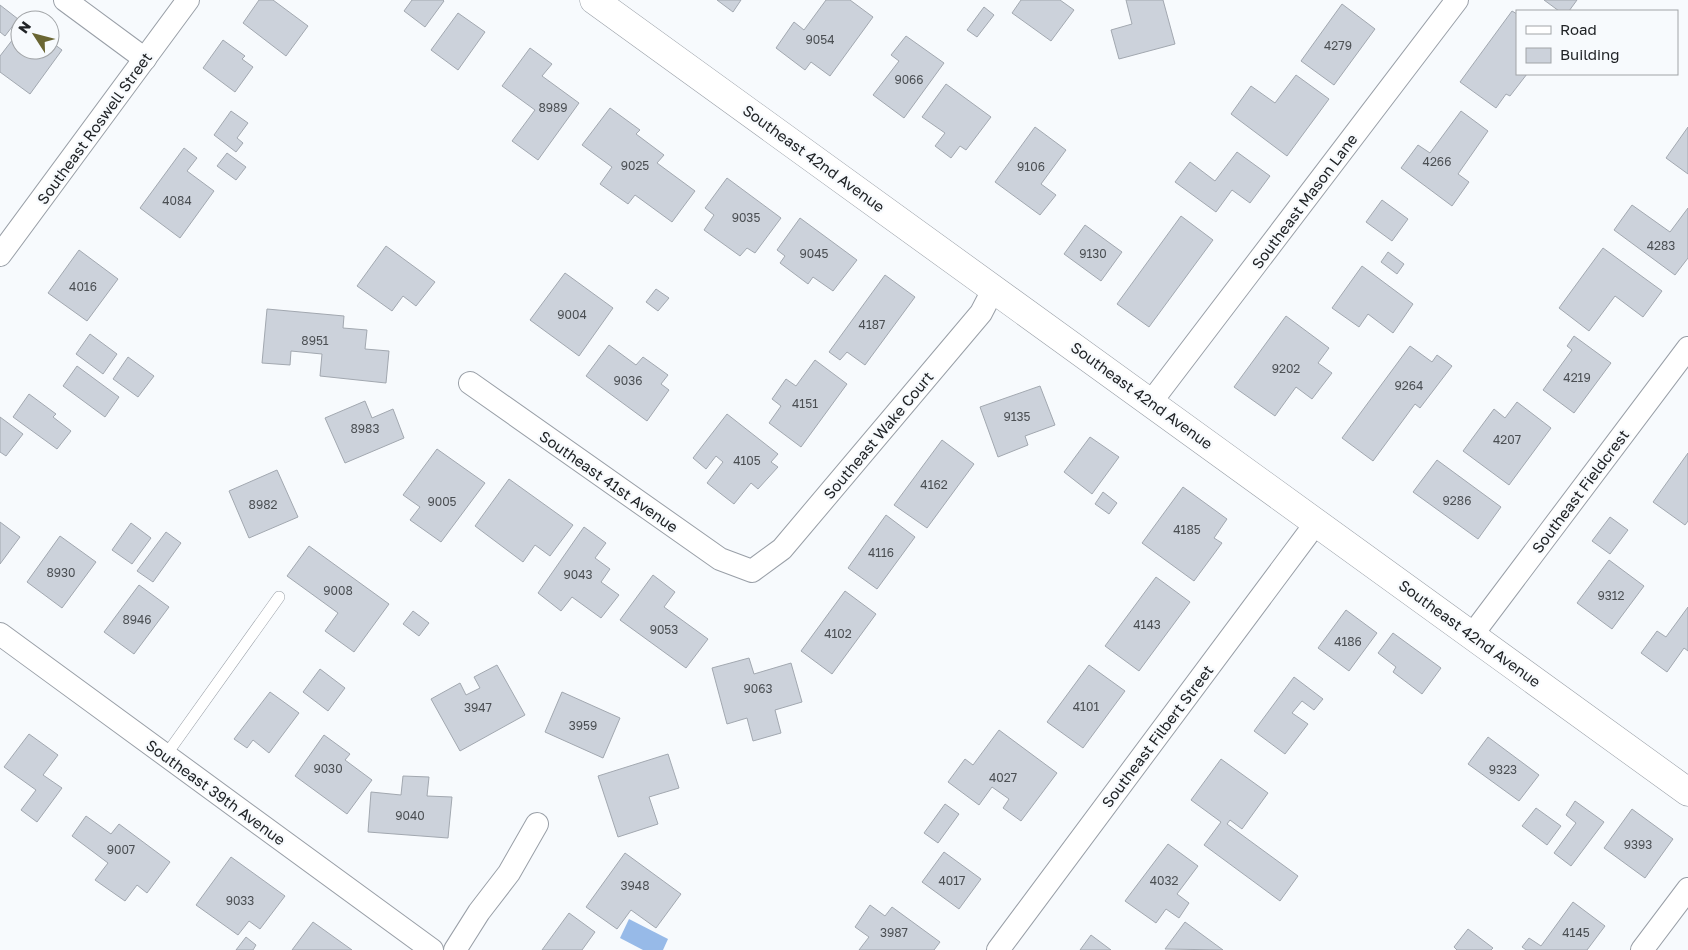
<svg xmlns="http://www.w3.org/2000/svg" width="1688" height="950" font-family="'Golos Text',sans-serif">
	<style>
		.water { fill: #97bae8 }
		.building { fill: #ccd2db; stroke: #a2a8b0 }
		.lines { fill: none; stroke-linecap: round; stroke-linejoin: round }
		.service-casing { stroke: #999fa7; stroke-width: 12 }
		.minor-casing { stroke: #999fa7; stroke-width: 24 }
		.tertiary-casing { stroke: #999fa7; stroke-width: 29 }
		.service { stroke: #fff; stroke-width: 11 }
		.minor { stroke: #fff; stroke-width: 22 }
		.tertiary { stroke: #fff; stroke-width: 28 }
		.labels { text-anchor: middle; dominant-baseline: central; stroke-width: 4.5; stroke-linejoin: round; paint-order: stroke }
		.number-label { font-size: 12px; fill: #4b4f53 }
		.street-label { font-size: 15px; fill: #202326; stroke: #f7fafd }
	</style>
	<rect width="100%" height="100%" fill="#f7fafd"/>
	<polygon class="water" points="629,919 668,939 663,950 643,950 620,938"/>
	<g class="building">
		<polygon points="259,0 273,0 308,26 286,56 243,23"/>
		<polygon points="412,0 443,0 444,1 425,27 404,11"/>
		<polygon points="717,0 741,0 733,12"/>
		<polygon points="826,0 850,0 873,17 830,76 811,62 805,70 776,48 794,22 804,30"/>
		<polygon points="1021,0 1060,0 1074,10 1051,41 1012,13"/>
		<polygon points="1126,0 1163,0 1175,44 1119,59 1111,30 1132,24"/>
		<polygon points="1544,0 1577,0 1569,11 1559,11"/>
		<polygon points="1342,4 1375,29 1334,85 1301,61"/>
		<polygon points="0,5 18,19 5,36 0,32"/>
		<polygon points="984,7 994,15 977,37 967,30"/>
		<polygon points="1512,11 1517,14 1517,74 1527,74 1510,96 1506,94 1496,108 1460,82"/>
		<polygon points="458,13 485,32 458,70 431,50"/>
		<polygon points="20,30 20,50 50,50 50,41 62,50 30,94 0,72 0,56"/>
		<polygon points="906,36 944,63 904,118 873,95 899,61 891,55"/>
		<polygon points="223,40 245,56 242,59 253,67 235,92 203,68"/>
		<polygon points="530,48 552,64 542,76 579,103 538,160 512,141 535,110 502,86"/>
		<polygon points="1296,75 1329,99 1287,156 1231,114 1251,86 1275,103"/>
		<polygon points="946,84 991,117 966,150 960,146 951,158 935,146 945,133 922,117"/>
		<polygon points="610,108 640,130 636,134 664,155 657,163 695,191 672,222 635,195 628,204 600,184 612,167 582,145"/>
		<polygon points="231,111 248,123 237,138 243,143 236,152 214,135"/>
		<polygon points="1461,111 1488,131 1458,174 1469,182 1452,206 1401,168 1418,145 1430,153"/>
		<polygon points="1035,127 1066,150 1041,184 1056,195 1040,215 995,182"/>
		<polygon points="1688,127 1688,174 1666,158"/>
		<polygon points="184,148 197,158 187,171 214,191 180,238 140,208"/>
		<polygon points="1237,152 1270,176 1250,203 1232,190 1216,212 1175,182 1190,162 1215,181"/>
		<polygon points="227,153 246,167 236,180 217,166"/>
		<polygon points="727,178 781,218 755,253 747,248 740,256 704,230 714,215 705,208"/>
		<polygon points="1382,200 1408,219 1392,241 1366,222"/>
		<polygon points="1632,205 1670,232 1688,208 1688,258 1675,275 1614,230"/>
		<polygon points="1181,216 1213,240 1149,327 1117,304"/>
		<polygon points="800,218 857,260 833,291 813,277 808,284 780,263 785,256 777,250"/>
		<polygon points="1085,225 1122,252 1101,281 1064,254"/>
		<polygon points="386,246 435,282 416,306 403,296 392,311 357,286"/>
		<polygon points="1603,248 1662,291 1643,317 1615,296 1589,331 1559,308"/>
		<polygon points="79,250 118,279 87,321 48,293"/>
		<polygon points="1388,252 1404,264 1397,274 1381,262"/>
		<polygon points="1362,266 1413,304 1393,333 1368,314 1359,327 1332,308"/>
		<polygon points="565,273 613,308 579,356 530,320"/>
		<polygon points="885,275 915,297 865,365 847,352 840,360 829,352"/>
		<polygon points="656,289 669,298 658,311 646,302"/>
		<polygon points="267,309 344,316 343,328 367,330 365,349 389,351 386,383 320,376 322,354 291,351 290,365 262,363"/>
		<polygon points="1286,316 1329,348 1318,363 1332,373 1312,399 1296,387 1275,416 1234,387"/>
		<polygon points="90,334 117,354 103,374 76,354"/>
		<polygon points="1574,336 1611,363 1574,413 1543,390 1572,350 1567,346"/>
		<polygon points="609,345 636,365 643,357 668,375 661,384 669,390 647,421 586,376"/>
		<polygon points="1410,346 1432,362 1437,355 1452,366 1420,408 1415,404 1373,461 1342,438"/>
		<polygon points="128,357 154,376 138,397 113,379"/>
		<polygon points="815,360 847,384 801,447 769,423 781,406 772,399 786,379 796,386"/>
		<polygon points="77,366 119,397 105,417 63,386"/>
		<polygon points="1040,386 1055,425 1025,436 1028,445 998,457 980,407"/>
		<polygon points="29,394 56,414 53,417 71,431 57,449 13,417"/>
		<polygon points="365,401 372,418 393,409 404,438 345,463 325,418"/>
		<polygon points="1517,402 1551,428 1509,485 1463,451 1494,409 1505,418"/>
		<polygon points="727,414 778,454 771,462 778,467 758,489 751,483 734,504 707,483 723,462 716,456 706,469 693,458"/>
		<polygon points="0,417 23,434 6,456 0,452"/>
		<polygon points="1090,437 1119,457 1092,494 1064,472"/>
		<polygon points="942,440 974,464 927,528 894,505"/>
		<polygon points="437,449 485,483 441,542 410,520 420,507 403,495"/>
		<polygon points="1688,453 1688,521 1685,525 1653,502"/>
		<polygon points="1437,460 1501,507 1478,539 1413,492"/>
		<polygon points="277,470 298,517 249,538 229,491"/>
		<polygon points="509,479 573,525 550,556 535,545 523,562 475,526"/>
		<polygon points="1183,487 1227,519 1214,538 1222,543 1194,581 1142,543"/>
		<polygon points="1103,492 1117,503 1109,514 1095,504"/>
		<polygon points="886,515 915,537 877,589 848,568"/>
		<polygon points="1610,517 1628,530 1610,554 1592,541"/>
		<polygon points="0,522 20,537 0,564"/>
		<polygon points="131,523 151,538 132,564 112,550"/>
		<polygon points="584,527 606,543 595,558 610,569 601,582 619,595 601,618 572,597 561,611 538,593"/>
		<polygon points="166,532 181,543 153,582 137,571"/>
		<polygon points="60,536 96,562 62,608 27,582"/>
		<polygon points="309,546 389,604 354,652 325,631 338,613 287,576"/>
		<polygon points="1609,560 1644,586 1612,629 1577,603"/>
		<polygon points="653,575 675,592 664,607 708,639 686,668 620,620"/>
		<polygon points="1156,577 1190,602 1139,671 1105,646"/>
		<polygon points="139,585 169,607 134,654 104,632"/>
		<polygon points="845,591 876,614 832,674 801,651"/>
		<polygon points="1688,607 1688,651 1684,648 1667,672 1641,653 1657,631 1666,637"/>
		<polygon points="1346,610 1377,633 1349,671 1318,648"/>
		<polygon points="413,611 429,623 419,636 403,624"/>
		<polygon points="1393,633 1441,668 1422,694 1393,672 1396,667 1378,653"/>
		<polygon points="749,658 754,674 791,663 802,702 775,710 781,733 753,741 747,718 727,724 712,668"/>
		<polygon points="497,665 525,715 460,751 431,699 460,683 466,695 480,688 474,677"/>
		<polygon points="1089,665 1125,691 1083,748 1047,722"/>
		<polygon points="320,669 345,688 328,711 303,692"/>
		<polygon points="1294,677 1323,699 1314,710 1302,701 1292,713 1308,724 1285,754 1254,731"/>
		<polygon points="270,692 299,713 269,753 253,740 247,748 234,739"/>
		<polygon points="562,692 620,718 603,758 545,732"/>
		<polygon points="999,730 1057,773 1021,821 1003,808 1009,799 992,787 979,805 948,782 965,759 973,765"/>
		<polygon points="29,734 58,755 43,775 62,788 37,822 21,810 36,790 4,767"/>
		<polygon points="324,735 350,754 345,760 372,780 347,814 295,776"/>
		<polygon points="1488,737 1539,775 1519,801 1468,764"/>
		<polygon points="668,754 679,788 649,797 658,824 618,837 598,776"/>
		<polygon points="1221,759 1268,793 1242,829 1230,820 1227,824 1298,876 1280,901 1204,845 1221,822 1191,800"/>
		<polygon points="403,776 429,777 427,796 452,797 448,838 368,832 371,792 401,795"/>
		<polygon points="1575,801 1604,822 1571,866 1554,853 1576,823 1566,815"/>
		<polygon points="945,804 959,814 938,843 924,833"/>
		<polygon points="1536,808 1561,826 1547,845 1522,826"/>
		<polygon points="1632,809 1673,839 1645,878 1604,848"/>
		<polygon points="86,816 111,834 119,824 170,862 147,893 137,885 125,901 95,880 108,863 72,836"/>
		<polygon points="1168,844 1198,866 1177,894 1189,903 1179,918 1166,909 1156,923 1125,901"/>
		<polygon points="944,852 981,879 959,909 922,882"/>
		<polygon points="625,853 681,894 656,928 631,910 617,929 586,907"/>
		<polygon points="231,857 285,896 260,929 249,921 238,935 196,905"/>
		<polygon points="1573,902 1605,926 1587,950 1526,950 1522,947 1529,938 1541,946"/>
		<polygon points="870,905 885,916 892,907 940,942 934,950 859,950 869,937 855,927"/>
		<polygon points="569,913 595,932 582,950 542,950"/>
		<polygon points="313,922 352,950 292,950"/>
		<polygon points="1185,922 1223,950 1165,949"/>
		<polygon points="1468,929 1493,948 1491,950 1457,950 1454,947"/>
		<polygon points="1091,935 1111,950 1080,950"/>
		<polygon points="246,937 256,945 253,950 236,950"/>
	</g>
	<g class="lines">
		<defs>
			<polyline id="service" points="166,755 279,597"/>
			<g id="minor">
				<polyline points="65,0 145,59"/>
				<polyline points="0,255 188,0"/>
				<polyline points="470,383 720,559 752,571 782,549 981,313 994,288"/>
				<polyline points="1151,402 1457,0"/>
				<polyline points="0,634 432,950"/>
				<polyline points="1472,635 1688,348"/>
				<polyline points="455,950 479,912 509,873 537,824"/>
				<polyline points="998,950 1316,523"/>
				<polyline points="1642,950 1688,889"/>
			</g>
			<polyline id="tertiary" points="594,0 1688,792"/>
		</defs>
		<use href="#service" class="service-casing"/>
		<use href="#minor" class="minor-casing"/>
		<use href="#tertiary" class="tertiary-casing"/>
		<use href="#service" class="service"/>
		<use href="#minor" class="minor"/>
		<use href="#tertiary" class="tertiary"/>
	</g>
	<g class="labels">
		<g class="number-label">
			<text x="820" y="39">9054</text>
			<text x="1338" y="45">4279</text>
			<text x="909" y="79">9066</text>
			<text x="553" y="107">8989</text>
			<text x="1437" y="161">4266</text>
			<text x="635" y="165">9025</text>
			<text x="1031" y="166">9106</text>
			<text x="177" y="200">4084</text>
			<text x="746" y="217">9035</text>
			<text x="1661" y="245">4283</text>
			<text x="814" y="253">9045</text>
			<text x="1093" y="253">9130</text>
			<text x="83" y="286">4016</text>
			<text x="572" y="314">9004</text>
			<text x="872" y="324">4187</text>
			<text x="315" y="340">8951</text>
			<text x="1286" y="368">9202</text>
			<text x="1577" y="377">4219</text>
			<text x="628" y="380">9036</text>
			<text x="1409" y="385">9264</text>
			<text x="805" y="403">4151</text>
			<text x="1017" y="416">9135</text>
			<text x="365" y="428">8983</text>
			<text x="1507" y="439">4207</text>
			<text x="747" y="460">4105</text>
			<text x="934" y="484">4162</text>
			<text x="1457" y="500">9286</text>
			<text x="442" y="501">9005</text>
			<text x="263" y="504">8982</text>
			<text x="1187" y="529">4185</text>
			<text x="881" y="552">4116</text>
			<text x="61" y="572">8930</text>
			<text x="578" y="574">9043</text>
			<text x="338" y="590">9008</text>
			<text x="1611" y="595">9312</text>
			<text x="137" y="619">8946</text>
			<text x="1147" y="624">4143</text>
			<text x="664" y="629">9053</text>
			<text x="838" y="633">4102</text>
			<text x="1348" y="641">4186</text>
			<text x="758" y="688">9063</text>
			<text x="1086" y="706">4101</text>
			<text x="478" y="707">3947</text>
			<text x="583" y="725">3959</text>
			<text x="328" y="768">9030</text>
			<text x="1503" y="769">9323</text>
			<text x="1003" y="777">4027</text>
			<text x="410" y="815">9040</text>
			<text x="1638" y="844">9393</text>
			<text x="121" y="849">9007</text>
			<text x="952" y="880">4017</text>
			<text x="1164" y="880">4032</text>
			<text x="635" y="885">3948</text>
			<text x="240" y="900">9033</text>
			<text x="894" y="932">3987</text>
			<text x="1576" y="932">4145</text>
		</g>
		<g class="street-label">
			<text transform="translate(94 128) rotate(-54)">Southeast Roswell Street</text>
			<text transform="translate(814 158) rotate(36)">Southeast 42nd Avenue</text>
			<text transform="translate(1304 201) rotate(-53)">Southeast Mason Lane</text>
			<text transform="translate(1142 395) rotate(36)">Southeast 42nd Avenue</text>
			<text transform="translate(878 435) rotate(-50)">Southeast Wake Court</text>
			<text transform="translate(609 481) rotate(35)">Southeast 41st Avenue</text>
			<text transform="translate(1580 491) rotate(-53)">Southeast Fieldcrest</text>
			<text transform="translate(1470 633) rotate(36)">Southeast 42nd Avenue</text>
			<text transform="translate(1157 736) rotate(-53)">Southeast Filbert Street</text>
			<text transform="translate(216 792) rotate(36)">Southeast 39th Avenue</text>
		</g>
	</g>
	<rect x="1516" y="10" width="162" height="65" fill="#f7fafd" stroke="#a1a4a7"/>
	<rect x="1526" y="26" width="25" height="8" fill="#ffffff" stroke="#a1a4a7"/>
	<text x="1560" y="35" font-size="15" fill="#202326">Road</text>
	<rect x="1526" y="48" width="25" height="15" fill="#ccd2db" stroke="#a1a4a7"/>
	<text x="1560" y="60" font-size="15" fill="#202326">Building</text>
	<g transform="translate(35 35) rotate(306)"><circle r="24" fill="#f7fafd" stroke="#a1a4a7"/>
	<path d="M0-4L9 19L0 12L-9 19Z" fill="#6a6633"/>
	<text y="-8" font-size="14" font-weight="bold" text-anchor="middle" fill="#202326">N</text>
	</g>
</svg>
